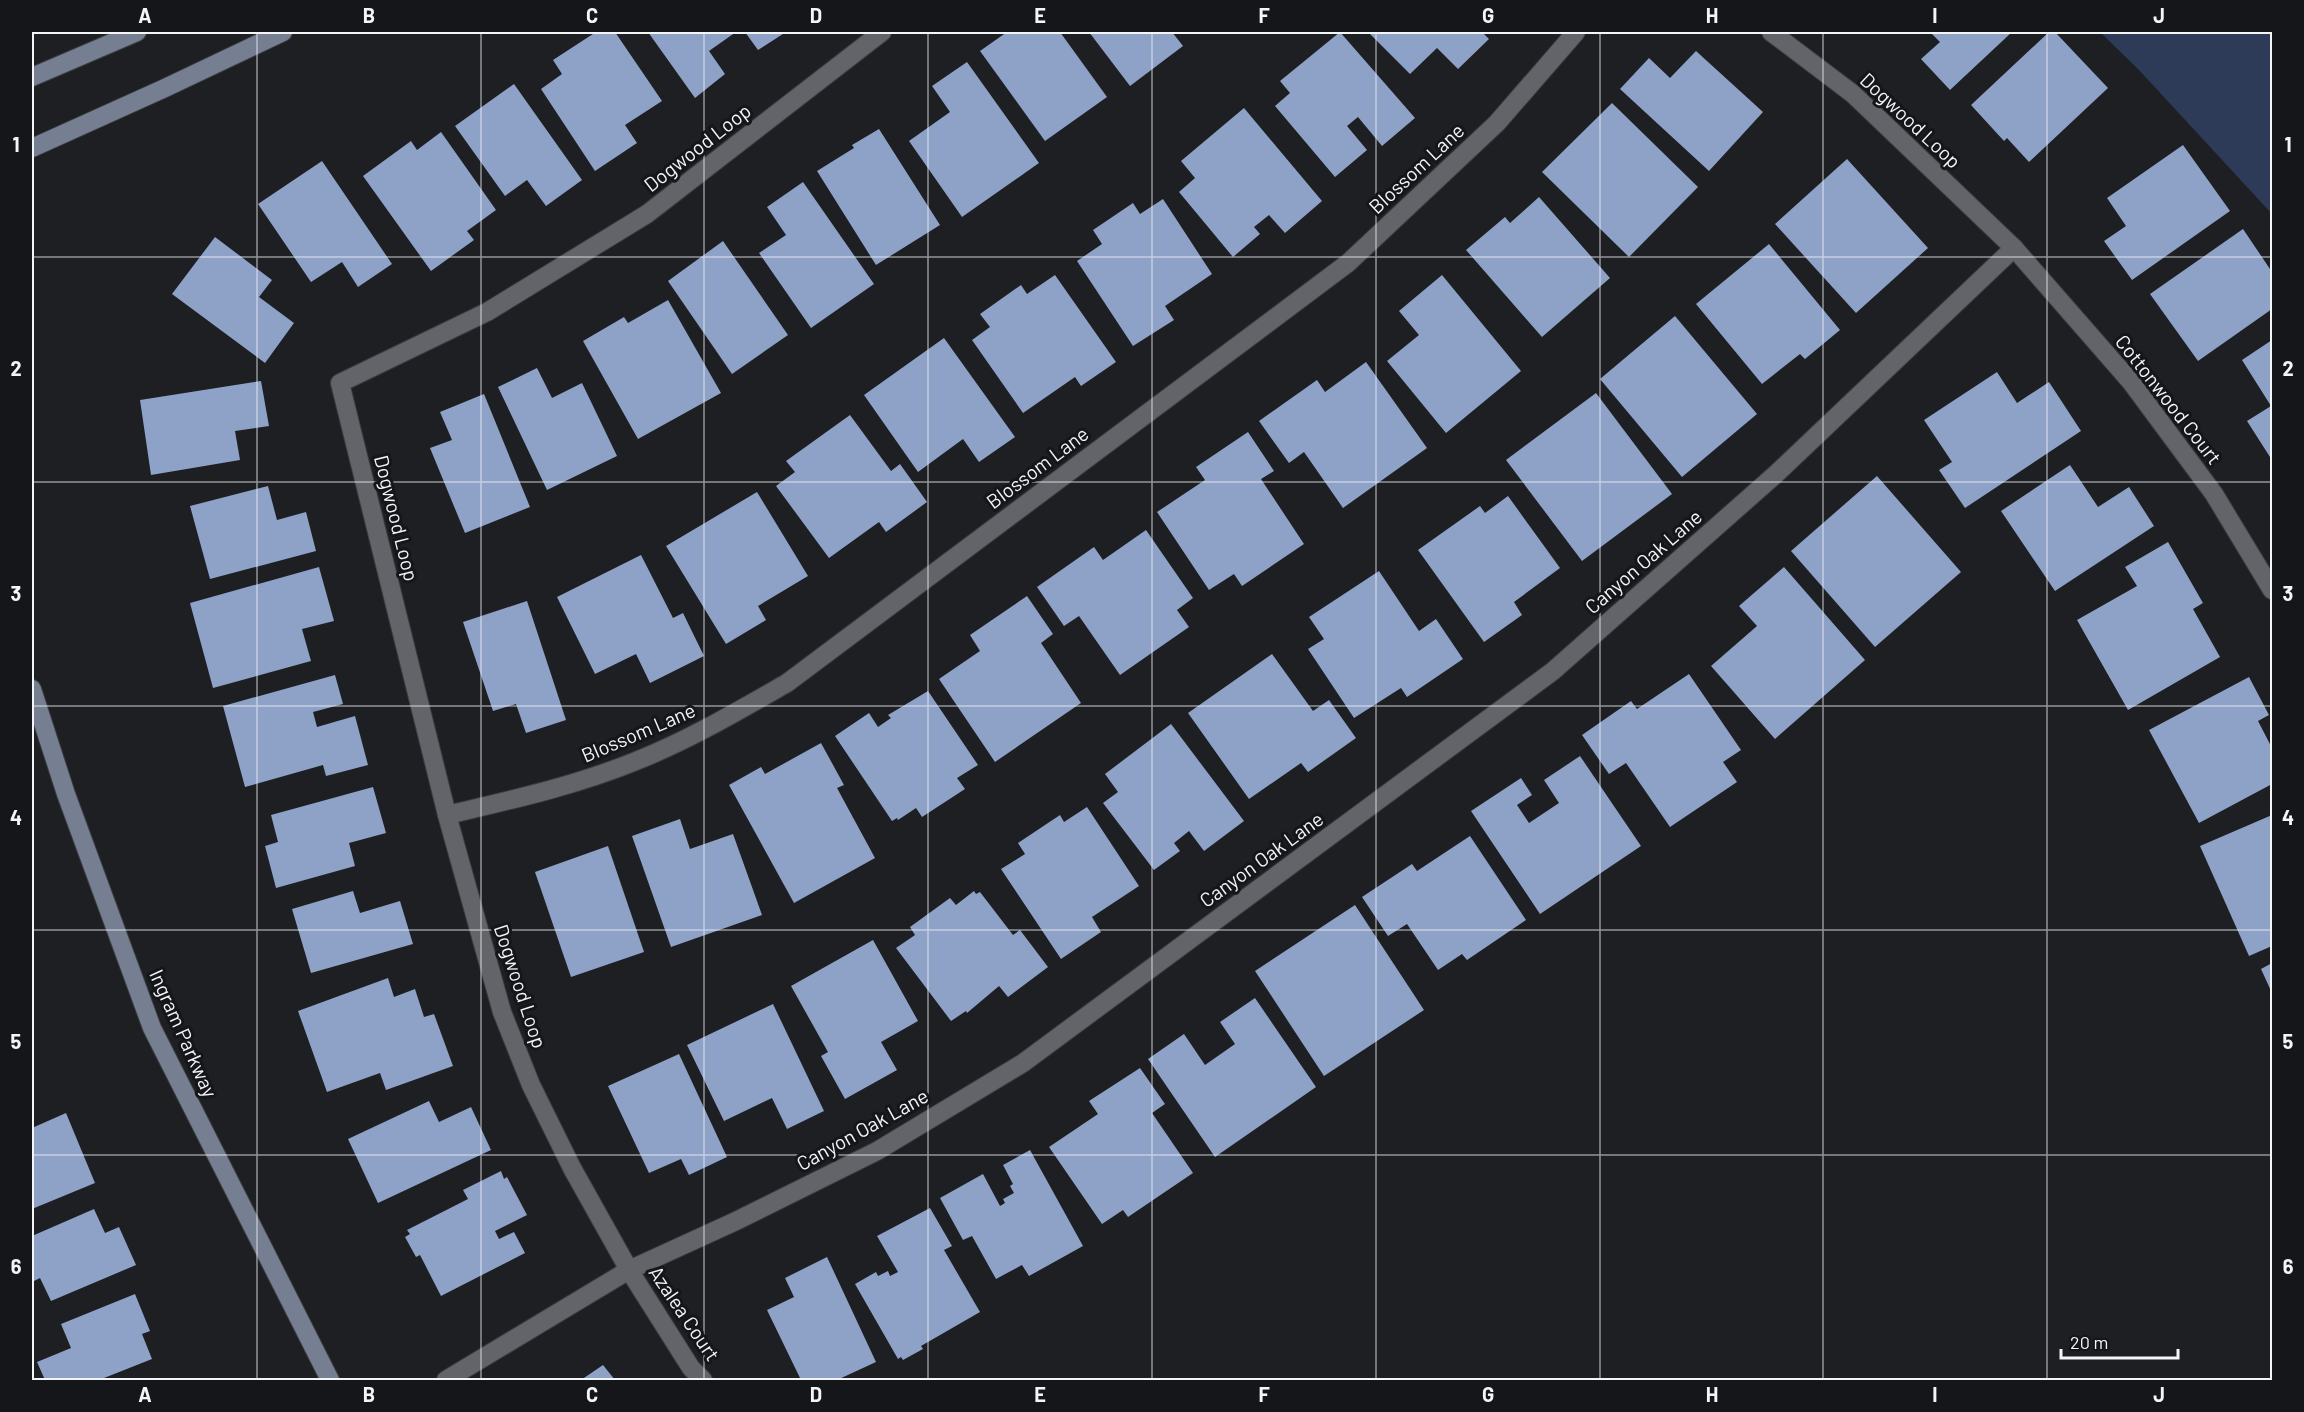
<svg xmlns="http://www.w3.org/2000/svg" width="2304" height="1412" font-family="Barlow,sans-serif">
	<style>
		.green { fill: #2d3b59 }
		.building { fill: #8ea1c7 }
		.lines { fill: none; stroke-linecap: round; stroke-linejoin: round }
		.street-casing { stroke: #3b3d40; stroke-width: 20 }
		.secondary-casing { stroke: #3b3d40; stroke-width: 20 }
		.street { stroke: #626469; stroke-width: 18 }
		.secondary { stroke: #767f92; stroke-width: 18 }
		.grid { fill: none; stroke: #f3f5f7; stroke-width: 1.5; stroke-opacity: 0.55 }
		.labels { text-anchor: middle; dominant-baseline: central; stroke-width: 6; stroke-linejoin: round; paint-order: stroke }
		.street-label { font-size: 20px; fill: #f3f5f7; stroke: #141619 }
		.neatline { fill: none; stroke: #f3f5f7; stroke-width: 2 }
		.grid-label { font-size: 20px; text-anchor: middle; font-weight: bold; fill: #f3f5f7 }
	</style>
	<rect width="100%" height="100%" fill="#1d1f23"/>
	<polygon class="green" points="2100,32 2272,32 2272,214 2139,70"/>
	<g class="building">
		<polygon points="596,32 615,32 662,101 625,125 637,143 595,171 541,89 562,74 553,60"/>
		<polygon points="648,32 736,32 709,51 725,74 695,98"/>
		<polygon points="745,32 786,32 758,50"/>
		<polygon points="1007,32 1060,32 1107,97 1045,141 980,51"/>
		<polygon points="1089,32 1172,32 1183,46 1130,86"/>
		<polygon points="1340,32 1415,118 1382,146 1358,117 1347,126 1367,150 1335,177 1275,106 1290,93 1280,81"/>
		<polygon points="1368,32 1482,32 1489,39 1458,69 1437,48 1410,74"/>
		<polygon points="1930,32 2012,32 1950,90 1921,59 1940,42"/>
		<polygon points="2049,32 2055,32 2108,88 2029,162 2007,138 2004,141 1971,105"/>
		<polygon points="1696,51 1763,112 1709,171 1620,89 1649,58 1670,78"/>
		<polygon points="967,62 1039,163 962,217 909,141 950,112 932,86"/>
		<polygon points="514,84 582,180 546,206 527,180 505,196 455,126"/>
		<polygon points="1612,103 1698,187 1629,257 1542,172"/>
		<polygon points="1244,108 1322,201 1285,233 1269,215 1254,227 1260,234 1233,257 1179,192 1195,178 1181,161"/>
		<polygon points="879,129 940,225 876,265 817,171 854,148 852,145"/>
		<polygon points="441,132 496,210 467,231 474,240 431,271 363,176 411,141 417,150"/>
		<polygon points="2183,145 2230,211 2132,280 2104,241 2126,226 2107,198"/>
		<polygon points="1847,159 1928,248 1856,313 1775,224"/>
		<polygon points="322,161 392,264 358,287 342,262 311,282 258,204"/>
		<polygon points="803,182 874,284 811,328 759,253 786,235 767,207"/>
		<polygon points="1539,197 1610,278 1542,337 1466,250 1505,217 1510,223"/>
		<polygon points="1163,199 1212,274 1165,306 1174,320 1133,346 1077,261 1102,244 1093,230 1133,203 1140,214"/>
		<polygon points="2243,229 2272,272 2272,309 2198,361 2150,294"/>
		<polygon points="215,237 272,280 259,297 294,323 265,363 172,294"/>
		<polygon points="723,241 788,335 732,374 668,281"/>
		<polygon points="1769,244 1840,330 1805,359 1800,354 1762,384 1696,304"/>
		<polygon points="1055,275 1116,362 1081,386 1075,377 1023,413 972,340 990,327 980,314 1021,285 1027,294"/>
		<polygon points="1442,275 1521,371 1446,433 1387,361 1419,335 1399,311"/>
		<polygon points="668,300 721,393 638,439 583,341 624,317 628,323"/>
		<polygon points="1675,316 1757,414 1682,477 1600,379"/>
		<polygon points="944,338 1015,437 979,462 963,439 918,472 864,395"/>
		<polygon points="2272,340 2272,455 2270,457 2247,421 2271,406 2242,360"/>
		<polygon points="1366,362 1427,448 1343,508 1304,452 1289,463 1259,421 1317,380 1325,392"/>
		<polygon points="537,368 552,398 582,383 617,456 547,490 498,387"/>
		<polygon points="1997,372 2017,403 2049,382 2081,431 1965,508 1939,470 1952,462 1924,420"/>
		<polygon points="261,381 269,426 235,431 240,460 151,475 140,400"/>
		<polygon points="1596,393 1672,494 1582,561 1506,460"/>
		<polygon points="484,394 530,507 465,533 430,448 452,440 440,412"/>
		<polygon points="850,415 891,471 900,464 927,502 886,532 879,522 829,558 776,486 795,472 786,461"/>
		<polygon points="1248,432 1274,471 1261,479 1304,544 1242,586 1234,574 1209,590 1157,512 1205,480 1196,467"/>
		<polygon points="2070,465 2098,507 2129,487 2154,526 2055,591 2001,511"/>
		<polygon points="1877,476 1961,572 1875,647 1791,551"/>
		<polygon points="268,486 277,520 306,512 316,551 210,579 190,506"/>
		<polygon points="757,492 808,576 758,606 766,620 726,644 666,546"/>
		<polygon points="1508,496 1560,568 1514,602 1522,615 1484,642 1418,550 1480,506 1485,513"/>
		<polygon points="1146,530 1193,598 1177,610 1189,627 1120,675 1079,616 1064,626 1037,587 1094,547 1103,560"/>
		<polygon points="2168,542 2203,603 2193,609 2220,657 2128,710 2077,620 2137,586 2125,567"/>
		<polygon points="641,555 673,618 683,613 704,656 650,683 636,654 595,674 557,597"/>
		<polygon points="319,567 334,621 302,629 311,661 213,688 190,603"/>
		<polygon points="1784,567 1865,660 1775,739 1711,666 1757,626 1739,606"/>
		<polygon points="1379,571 1419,631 1436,619 1463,659 1407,697 1401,688 1354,718 1308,649 1324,639 1309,617"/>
		<polygon points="1027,596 1053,634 1041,643 1081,703 995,762 939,679 980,651 970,635"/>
		<polygon points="527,601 566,720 526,733 516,704 493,711 463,622"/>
		<polygon points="1272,654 1313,711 1329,700 1356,738 1308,772 1301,763 1249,799 1188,713"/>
		<polygon points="1689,674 1741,750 1723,762 1737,782 1670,827 1626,763 1609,774 1582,735 1631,701 1637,709"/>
		<polygon points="335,675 343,704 313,712 317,727 355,716 368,765 326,776 323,765 245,787 223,706"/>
		<polygon points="2249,677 2269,715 2258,721 2272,748 2272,784 2199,823 2149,730"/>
		<polygon points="928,691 978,765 957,778 965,789 922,817 916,808 898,820 897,818 892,821 835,736 869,713 878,727 891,718 888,715"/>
		<polygon points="1171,724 1244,821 1204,851 1189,831 1174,843 1180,851 1154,870 1103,803 1118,792 1105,774"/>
		<polygon points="821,743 844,785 837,788 875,858 794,903 729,785 761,767 765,774"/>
		<polygon points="1580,756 1641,846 1540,914 1471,811 1521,778 1532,795 1517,805 1529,823 1559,803 1544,780"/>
		<polygon points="373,787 386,833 349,843 355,866 276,888 265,846 278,842 271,815"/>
		<polygon points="1087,807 1139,886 1092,917 1101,932 1061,959 1001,869 1025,854 1018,843 1060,815 1064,822"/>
		<polygon points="2272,815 2272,946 2249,956 2200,846"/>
		<polygon points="680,819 690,849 733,834 762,915 671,947 632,836"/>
		<polygon points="1470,836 1526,920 1467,960 1462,954 1438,970 1407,924 1388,936 1362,897 1412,864 1417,871"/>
		<polygon points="608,846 644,952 571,977 535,872"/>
		<polygon points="353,891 360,913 400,901 413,944 311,973 292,909"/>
		<polygon points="974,891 976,894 980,892 1013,935 1020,930 1048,967 1008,997 999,986 967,1013 966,1011 951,1021 896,948 915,935 910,927 950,898 956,905"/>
		<polygon points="1355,905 1424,1010 1324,1076 1255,971"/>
		<polygon points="873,940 918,1021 881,1042 897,1070 845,1099 821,1056 828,1052 791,986"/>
		<polygon points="2272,963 2272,993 2261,969"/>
		<polygon points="388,978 394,997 415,989 424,1017 434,1014 453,1066 386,1090 380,1073 327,1092 298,1011"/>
		<polygon points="1255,998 1316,1087 1215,1157 1148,1059 1184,1034 1205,1065 1235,1044 1220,1022"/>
		<polygon points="773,1004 824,1111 787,1129 772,1098 724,1121 687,1045"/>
		<polygon points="679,1054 727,1157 689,1175 681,1159 649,1173 608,1086"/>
		<polygon points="1140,1068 1165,1104 1152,1113 1193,1173 1128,1217 1123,1210 1102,1224 1049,1147 1098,1114 1089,1101"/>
		<polygon points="429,1101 439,1122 471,1107 491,1150 378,1203 348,1139"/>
		<polygon points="66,1113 95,1183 32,1209 32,1128"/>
		<polygon points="1030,1150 1083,1246 1029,1276 1022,1265 996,1279 972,1236 963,1240 940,1198 983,1174 1000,1206 1005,1203 1003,1199 1014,1193 1010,1186 1013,1184 1003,1165"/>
		<polygon points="501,1171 504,1179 507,1177 527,1215 495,1231 499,1239 514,1232 525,1253 441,1296 420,1255 416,1257 405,1237 410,1234 407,1230 468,1199 463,1190"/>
		<polygon points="930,1208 952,1246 944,1250 980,1312 921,1346 923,1349 903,1360 901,1357 898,1359 855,1284 876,1272 878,1276 888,1271 890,1276 898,1272 877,1236"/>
		<polygon points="94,1209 105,1233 119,1227 136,1265 51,1301 40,1278 32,1282 32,1236"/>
		<polygon points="827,1257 876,1362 837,1380 801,1380 767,1310 794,1297 785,1278"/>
		<polygon points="135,1294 150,1331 142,1334 152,1359 99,1380 45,1380 37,1362 71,1348 61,1324"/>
		<polygon points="603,1365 615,1380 581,1380"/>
	</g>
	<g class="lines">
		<defs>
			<g id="street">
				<polyline points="1771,32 1853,94 2014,248 2131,382 2214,494 2272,590"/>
				<path d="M447 815C511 800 575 786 636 761 689 740 738 711 787 683L1348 263 1497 123 1576 32"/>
				<polyline points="446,1380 629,1270 736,1221 877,1151 1023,1063 1553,671 1776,474 2014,248"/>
				<polyline points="703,1380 691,1368 629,1270 572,1168 531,1085 502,1012 447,815 340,383 487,312 647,214 882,32"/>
			</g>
			<g id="secondary">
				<polyline points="32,77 137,32"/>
				<polyline points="32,148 165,88 283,32"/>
				<polyline points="32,689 66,794 152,1028 330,1380"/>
			</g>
		</defs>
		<use href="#street" class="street-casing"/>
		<use href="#secondary" class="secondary-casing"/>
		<use href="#street" class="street"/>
		<use href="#secondary" class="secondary"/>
	</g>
	<path class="grid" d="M257 32V1380M481 32V1380M704 32V1380M928 32V1380M1152 32V1380M1376 32V1380M1600 32V1380M1823 32V1380M2047 32V1380M32 257H2272M32 482H2272M32 706H2272M32 930H2272M32 1155H2272"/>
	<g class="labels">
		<g class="street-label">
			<text transform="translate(1911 120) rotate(43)">Dogwood Loop</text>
			<text transform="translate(697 147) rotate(-38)">Dogwood Loop</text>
			<text transform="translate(1416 168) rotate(-43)">Blossom Lane</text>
			<text transform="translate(2169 399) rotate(52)">Cottonwood Court</text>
			<text transform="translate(1037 467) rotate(-37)">Blossom Lane</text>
			<text transform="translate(397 518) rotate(76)">Dogwood Loop</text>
			<text transform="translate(1643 561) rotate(-41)">Canyon Oak Lane</text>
			<text transform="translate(638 732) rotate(-23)">Blossom Lane</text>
			<text transform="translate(1261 859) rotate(-36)">Canyon Oak Lane</text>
			<text transform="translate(521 986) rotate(72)">Dogwood Loop</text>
			<text transform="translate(184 1033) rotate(66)">Ingram Parkway</text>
			<text transform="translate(862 1129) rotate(-29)">Canyon Oak Lane</text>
			<text transform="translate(685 1313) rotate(56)">Azalea Court</text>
		</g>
	</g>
	<rect width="2304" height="1412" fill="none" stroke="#141619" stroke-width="66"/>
	<path d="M2061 1349v9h117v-9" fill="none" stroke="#f3f5f7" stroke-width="3"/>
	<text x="2070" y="1349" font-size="18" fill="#f3f5f7" stroke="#141619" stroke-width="4.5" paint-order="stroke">20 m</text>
	<rect x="33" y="33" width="2238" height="1346" class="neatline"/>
	<g class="grid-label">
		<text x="145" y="23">A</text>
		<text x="369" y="23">B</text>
		<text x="592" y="23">C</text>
		<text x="816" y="23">D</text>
		<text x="1040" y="23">E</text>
		<text x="1264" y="23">F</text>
		<text x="1488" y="23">G</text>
		<text x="1712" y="23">H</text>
		<text x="1935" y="23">I</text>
		<text x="2159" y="23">J</text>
		<text x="16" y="152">1</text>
		<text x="2288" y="152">1</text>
		<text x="16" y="376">2</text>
		<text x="2288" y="376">2</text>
		<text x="16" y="601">3</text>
		<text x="2288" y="601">3</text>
		<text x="16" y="825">4</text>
		<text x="2288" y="825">4</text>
		<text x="16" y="1049">5</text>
		<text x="2288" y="1049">5</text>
		<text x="16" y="1274">6</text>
		<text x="2288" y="1274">6</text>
		<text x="145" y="1402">A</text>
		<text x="369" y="1402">B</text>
		<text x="592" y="1402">C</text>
		<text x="816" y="1402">D</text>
		<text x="1040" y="1402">E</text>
		<text x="1264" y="1402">F</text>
		<text x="1488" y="1402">G</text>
		<text x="1712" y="1402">H</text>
		<text x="1935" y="1402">I</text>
		<text x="2159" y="1402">J</text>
	</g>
</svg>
